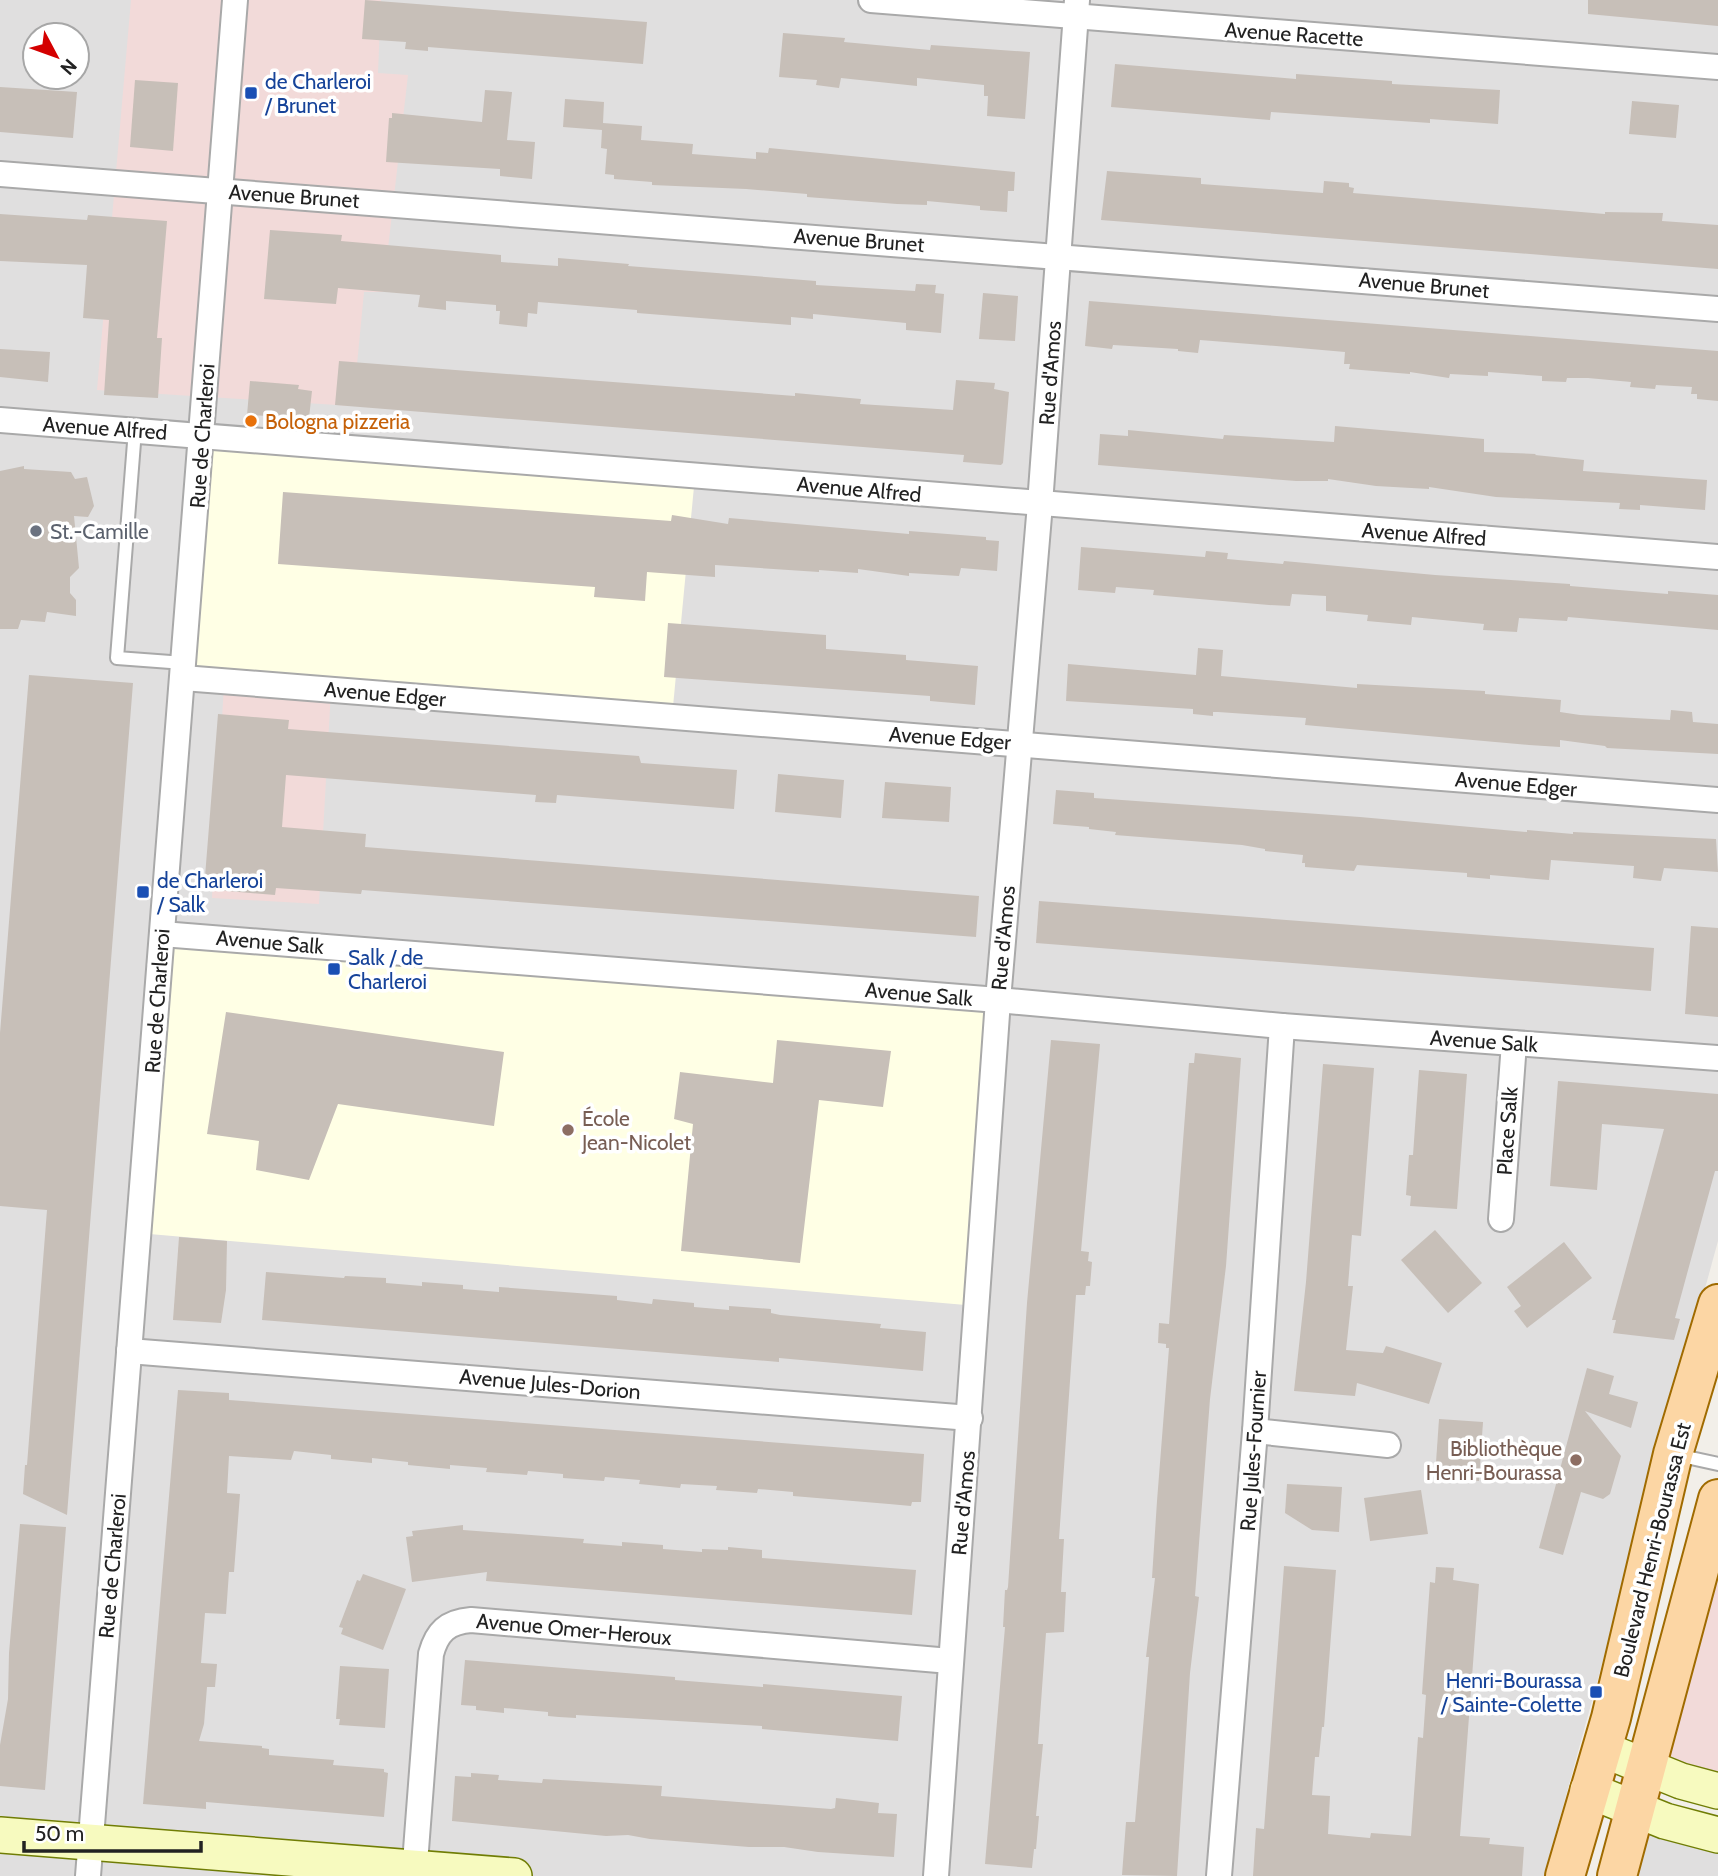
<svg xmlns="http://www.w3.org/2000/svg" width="1718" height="1876" font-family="Cabin,sans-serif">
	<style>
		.residential { fill: #e0dfdf; fill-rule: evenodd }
		.commercial { fill: #f2dad9 }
		.education { fill: #ffffe5 }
		.building { fill: #c7bfb8 }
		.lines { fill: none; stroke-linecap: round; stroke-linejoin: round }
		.lane-casing { stroke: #a9a9a9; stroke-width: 16 }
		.street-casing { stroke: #a9a9a9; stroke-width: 28 }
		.secondary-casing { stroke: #707d05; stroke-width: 38 }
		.primary-casing { stroke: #a06b00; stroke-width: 42 }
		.lane { stroke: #fff; stroke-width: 12 }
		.street { stroke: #fff; stroke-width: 24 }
		.secondary { stroke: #f7fabf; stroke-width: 35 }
		.primary { stroke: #fcd6a4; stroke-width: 38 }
		.transit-dot { fill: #1a4fb4; stroke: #fff; stroke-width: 2.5 }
		.food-dot { fill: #e8710a; stroke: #fff; stroke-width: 2.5 }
		.worship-dot { fill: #6b7280; stroke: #fff; stroke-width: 2.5 }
		.education-dot { fill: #8d6e63; stroke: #fff; stroke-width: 2.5 }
		.labels { text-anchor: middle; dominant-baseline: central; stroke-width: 7; stroke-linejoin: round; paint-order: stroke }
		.street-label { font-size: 21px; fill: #222; stroke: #fff }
		.transit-label { font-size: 21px; fill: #164399; stroke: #fff; text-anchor: start }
		.food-label { font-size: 21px; fill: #c56008; stroke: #fff; text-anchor: start }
		.worship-label { font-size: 21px; fill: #5b616d; stroke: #fff; text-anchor: start }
		.education-label { font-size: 21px; fill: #785e54; stroke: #fff; text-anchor: start }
	</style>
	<rect width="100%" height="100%" fill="#f2efe9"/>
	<g class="residential">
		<path d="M0 0H1718V1241L1544 1876H0ZM35 35H77V77H35Z"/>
		<polygon points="1635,1809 1718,1831 1718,1876 1617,1876"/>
	</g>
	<g class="commercial">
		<polygon points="131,0 381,0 378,73 408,75 383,292 364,292 353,406 97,390"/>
		<polygon points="224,684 331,690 319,904 212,898"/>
		<polygon points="1718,1503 1718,1789 1647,1768"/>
	</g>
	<g class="education">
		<polygon points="201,435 695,476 672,717 183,678"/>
		<polygon points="162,934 998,1000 977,1306 138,1233"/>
	</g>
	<g class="building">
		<polygon points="365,0 647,22 643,64 428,47 428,51 405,49 406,42 362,39"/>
		<polygon points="1588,0 1718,0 1718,26 1588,14"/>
		<polygon points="783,33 845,38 844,42 930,50 931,45 1030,52 1025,119 987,116 988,96 984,96 984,85 917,78 917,86 841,78 839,88 816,85 817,80 779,77"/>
		<polygon points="1115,64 1296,79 1296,74 1392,81 1392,84 1500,90 1498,124 1430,119 1430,123 1271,112 1270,120 1111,107"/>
		<polygon points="135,80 178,83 173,151 130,147"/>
		<polygon points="0,87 77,92 73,138 0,132"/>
		<polygon points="485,90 512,92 507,140 535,142 532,179 500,176 500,169 386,162 389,118 392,118 392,113 482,122"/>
		<polygon points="565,99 604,102 603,123 642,126 641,140 693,144 692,154 756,159 756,152 768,153 769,148 1015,172 1014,191 1008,191 1007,212 980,210 980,206 927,201 927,205 897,204 807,197 807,194 746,189 652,185 652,182 614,179 614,175 605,174 607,149 601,148 602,130 563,127"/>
		<polygon points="1632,101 1679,105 1676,138 1629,134"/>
		<polygon points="1107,171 1201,178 1201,184 1323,193 1324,181 1349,183 1349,187 1354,188 1353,193 1605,214 1605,212 1663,213 1662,221 1718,225 1718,269 1101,220"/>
		<polygon points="0,214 87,220 88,215 167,221 157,338 162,338 158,398 104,395 109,320 83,318 87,265 0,261"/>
		<polygon points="270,230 342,235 341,241 501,255 501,262 558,266 558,258 629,264 628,266 816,281 816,285 915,291 916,284 936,285 935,293 944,294 941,333 906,330 906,323 813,314 813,319 791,317 791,325 637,313 637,310 538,302 537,314 528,313 527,327 499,324 500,311 496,311 496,305 446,301 446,310 418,307 420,295 338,288 336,304 264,299"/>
		<polygon points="983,293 1018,296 1015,341 979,339"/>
		<polygon points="1089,301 1718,351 1718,401 1697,399 1697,394 1691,394 1692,387 1656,385 1655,389 1630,387 1631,382 1588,378 1567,378 1566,382 1542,381 1542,376 1488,372 1488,376 1450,374 1449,378 1410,372 1410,374 1349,369 1350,364 1344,364 1345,352 1288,347 1200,340 1198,353 1178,351 1178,349 1113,345 1112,349 1085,346"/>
		<polygon points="0,349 50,352 48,382 0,377"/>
		<polygon points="339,361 795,396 795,393 861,399 860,404 953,410 956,380 995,383 994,389 1009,392 1003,463 1001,465 963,462 964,455 335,405"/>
		<polygon points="250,381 299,385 298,389 312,391 309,418 247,415"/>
		<polygon points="1335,426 1484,439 1484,452 1536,454 1535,455 1584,460 1583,471 1707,480 1705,510 1640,505 1640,510 1619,509 1620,503 1496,497 1429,487 1429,489 1376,486 1328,479 1328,481 1296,481 1098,465 1100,434 1128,436 1128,430 1223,439 1224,435 1334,442"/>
		<polygon points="24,466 24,469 71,472 75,479 87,477 94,506 88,517 74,516 79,568 70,577 70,593 76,600 76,616 47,612 45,622 21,620 18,629 0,629 0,471"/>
		<polygon points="283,492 671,521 672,515 728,524 729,518 909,534 909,531 986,537 986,540 999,541 997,571 961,568 959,576 909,573 909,576 858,569 858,573 819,570 819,572 715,565 715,577 647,572 645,601 594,597 595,587 278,564"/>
		<polygon points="1081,547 1205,557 1206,551 1228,553 1227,559 1283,564 1284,561 1435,575 1570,584 1570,586 1668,594 1668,591 1718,595 1718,630 1568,617 1567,621 1519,618 1517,632 1483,630 1484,624 1412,617 1411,625 1367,621 1368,615 1326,611 1326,596 1292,594 1290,606 1269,605 1153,595 1154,590 1116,587 1115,593 1078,590"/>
		<polygon points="668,623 826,635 826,649 906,655 906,660 978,666 975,705 930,701 930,696 664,677"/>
		<polygon points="1198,648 1223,650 1221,676 1357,688 1357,684 1485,691 1485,694 1561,700 1560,712 1580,715 1670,720 1671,710 1692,712 1693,722 1718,724 1718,754 1607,748 1605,746 1560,740 1560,747 1529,745 1305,725 1306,718 1218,712 1213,712 1213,716 1193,714 1193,709 1066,701 1068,664 1196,675"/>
		<polygon points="29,675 133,683 67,1515 23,1494 25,1465 27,1465 47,1210 0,1206 0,1033"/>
		<polygon points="218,714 289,720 288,729 639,756 641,763 737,770 734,809 557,795 556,803 535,802 536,795 286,775 282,827 366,834 365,847 979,896 976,937 362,890 361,894 276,888 275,895 204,889"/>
		<polygon points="778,774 844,780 841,818 775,812"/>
		<polygon points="885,782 951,787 949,822 882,818"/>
		<polygon points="1056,790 1094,793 1094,798 1360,817 1527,832 1527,830 1573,834 1573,832 1716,839 1718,872 1664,868 1661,881 1633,878 1634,866 1551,860 1549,880 1490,875 1490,879 1467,877 1467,873 1357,865 1354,871 1305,867 1305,863 1302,863 1303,855 1265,851 1265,849 1242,845 1115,835 1116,832 1089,829 1089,827 1053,824"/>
		<polygon points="1039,901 1654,948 1651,991 1036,943"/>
		<polygon points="1691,926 1718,928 1718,1017 1685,1014"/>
		<polygon points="226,1012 504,1052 494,1126 338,1104 309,1180 256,1170 259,1141 207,1134"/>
		<polygon points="777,1040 891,1051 883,1107 819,1100 800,1263 681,1251 693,1124 674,1119 680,1072 773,1083"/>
		<polygon points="1051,1040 1100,1044 1081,1251 1089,1252 1088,1261 1092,1262 1090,1286 1086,1286 1085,1295 1076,1295 1059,1539 1064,1539 1061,1592 1066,1592 1064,1632 1046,1633 1038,1744 1043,1744 1036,1816 1039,1816 1036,1849 1034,1849 1032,1868 985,1864 1005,1627 1003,1627 1005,1590 1007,1590 1008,1587 1027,1303"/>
		<polygon points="1195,1053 1241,1058 1226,1266 1210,1399 1195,1596 1199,1597 1190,1673 1177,1876 1122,1875 1126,1822 1135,1822 1149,1657 1146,1657 1155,1578 1152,1578 1157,1501 1169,1348 1166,1348 1166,1344 1158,1343 1159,1323 1169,1324 1189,1063 1194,1063"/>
		<polygon points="1323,1064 1374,1068 1361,1236 1352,1235 1348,1286 1353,1286 1346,1350 1383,1353 1386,1346 1442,1363 1429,1404 1357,1383 1355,1396 1294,1391 1306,1282"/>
		<polygon points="1419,1070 1467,1074 1457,1209 1410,1206 1411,1196 1406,1195 1409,1155 1413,1155"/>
		<polygon points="1558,1081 1718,1094 1718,1171 1715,1171 1675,1318 1680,1319 1674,1340 1613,1333 1616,1320 1612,1320 1664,1129 1602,1124 1597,1190 1550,1186"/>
		<polygon points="1435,1230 1482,1283 1448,1313 1401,1260"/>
		<polygon points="179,1237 227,1241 226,1290 221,1323 173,1320"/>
		<polygon points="1564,1242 1592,1278 1527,1328 1514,1311 1521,1306 1507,1287"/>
		<polygon points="266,1272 344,1278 345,1276 386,1278 386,1283 422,1286 422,1282 463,1285 463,1289 499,1292 499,1287 617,1296 617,1300 652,1304 653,1299 694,1303 694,1307 729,1310 729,1306 771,1309 771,1313 780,1315 881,1324 880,1328 926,1332 923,1371 779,1358 779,1362 262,1320"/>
		<polygon points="1587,1368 1614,1376 1609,1394 1638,1402 1631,1428 1585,1411 1621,1456 1610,1494 1603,1499 1581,1492 1563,1555 1539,1548"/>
		<polygon points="178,1390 229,1393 229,1400 924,1454 921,1502 912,1502 911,1506 889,1504 793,1496 793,1492 758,1489 757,1493 716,1490 717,1486 681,1484 680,1488 639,1484 640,1480 605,1477 604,1481 563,1478 563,1474 528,1471 527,1475 486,1472 487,1468 450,1465 450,1469 408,1465 408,1462 372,1458 372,1463 331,1459 331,1455 294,1451 291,1460 229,1456 227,1493 240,1494 234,1572 229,1572 226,1614 205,1613 201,1663 217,1664 215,1687 207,1687 204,1724 199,1741 262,1746 262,1748 269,1749 269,1755 334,1760 333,1765 384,1769 384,1772 388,1773 384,1817 206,1802 206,1809 143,1804"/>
		<polygon points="1439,1419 1483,1422 1479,1481 1435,1477"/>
		<polygon points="1287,1484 1342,1487 1339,1532 1312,1530 1285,1513"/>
		<polygon points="1421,1490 1428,1534 1370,1541 1364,1498"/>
		<polygon points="20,1524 66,1527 45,1790 0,1786 0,1745 8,1699 9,1653"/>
		<polygon points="463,1525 463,1530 584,1539 583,1543 622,1546 622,1542 663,1545 663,1549 702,1552 702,1549 728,1550 728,1547 762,1550 762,1558 916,1570 912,1615 486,1581 487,1572 412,1582 406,1537 413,1536 412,1531"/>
		<polygon points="1284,1566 1336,1570 1324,1727 1322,1727 1319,1757 1315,1757 1312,1795 1330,1796 1328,1834 1348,1836 1370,1838 1371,1833 1411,1836 1418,1737 1423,1738 1426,1695 1422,1694 1430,1582 1435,1583 1436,1567 1454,1568 1453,1580 1479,1584 1460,1836 1490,1838 1489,1844 1524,1847 1522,1876 1253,1876 1256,1828 1264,1829"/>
		<polygon points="363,1574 406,1589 383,1650 341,1634 343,1628 339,1627 357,1580 360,1581"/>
		<polygon points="465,1660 675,1677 675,1680 763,1687 763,1684 902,1696 898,1741 762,1729 762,1726 576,1715 576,1718 559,1717 548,1716 548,1712 504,1708 504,1713 476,1710 476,1706 461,1705"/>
		<polygon points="340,1666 389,1669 385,1728 339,1725 340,1719 336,1719"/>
		<polygon points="471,1773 499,1775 498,1780 542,1783 543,1779 662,1786 661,1796 831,1809 835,1808 836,1798 879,1803 878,1813 897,1814 894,1857 818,1852 784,1847 749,1847 650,1839 628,1835 606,1836 452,1821 455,1776 471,1777"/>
	</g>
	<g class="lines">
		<defs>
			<g id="lane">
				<polyline points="135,430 117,658 184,663"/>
				<polyline points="1677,1455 1718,1464"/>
			</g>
			<g id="street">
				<polyline points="871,0 1718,67"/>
				<polyline points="0,174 1718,309"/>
				<polyline points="0,420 1718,557"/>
				<polyline points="183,678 1718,800"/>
				<polyline points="162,934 998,1000 1282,1026 1718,1058"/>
				<polyline points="1501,1219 1514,1043"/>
				<polyline points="129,1351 970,1418"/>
				<polyline points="1255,1431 1388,1445"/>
				<polyline points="88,1876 235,0"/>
				<path d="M414 1876 431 1654C437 1632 447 1622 471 1620L950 1661"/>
				<polyline points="936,1876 998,1000 1040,504 1077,0"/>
				<polyline points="1219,1876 1255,1431 1282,1026"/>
			</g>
			<g id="secondary">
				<polyline points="1602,1749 1681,1781 1718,1791"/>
				<polyline points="1588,1790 1665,1821 1718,1835"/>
				<polyline points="0,1835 514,1876"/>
			</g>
			<g id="primary">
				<polyline points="1565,1876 1611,1718 1673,1454 1718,1304"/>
				<polyline points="1617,1876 1718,1499"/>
			</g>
		</defs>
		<use href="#lane" class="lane-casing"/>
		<use href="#street" class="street-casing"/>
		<use href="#secondary" class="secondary-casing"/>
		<use href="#primary" class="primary-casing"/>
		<use href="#lane" class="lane"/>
		<use href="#street" class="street"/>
		<use href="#secondary" class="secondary"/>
		<use href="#primary" class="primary"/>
	</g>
	<g class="transit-dot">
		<rect x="244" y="86" width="14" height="14" rx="3.5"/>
		<rect x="136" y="885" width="14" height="14" rx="3.5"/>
		<rect x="327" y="962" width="14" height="14" rx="3.5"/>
		<rect x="1589" y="1685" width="14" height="14" rx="3.5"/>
	</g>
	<circle class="food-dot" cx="251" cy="421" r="7"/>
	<circle class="worship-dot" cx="36" cy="531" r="7"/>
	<g class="education-dot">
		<circle cx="568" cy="1130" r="7"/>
		<circle cx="1576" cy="1460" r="7"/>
	</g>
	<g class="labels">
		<g class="street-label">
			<text transform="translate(1294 34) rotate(4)">Avenue Racette</text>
			<text transform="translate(294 196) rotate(4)">Avenue Brunet</text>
			<text transform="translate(859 240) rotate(4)">Avenue Brunet</text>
			<text transform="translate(1424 285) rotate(5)">Avenue Brunet</text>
			<text transform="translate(1050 373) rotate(-86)">Rue d'Amos</text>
			<text transform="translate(105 428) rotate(4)">Avenue Alfred</text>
			<text transform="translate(202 436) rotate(-86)">Rue de Charleroi</text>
			<text transform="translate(859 489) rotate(5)">Avenue Alfred</text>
			<text transform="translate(1424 534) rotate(4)">Avenue Alfred</text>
			<text transform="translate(385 694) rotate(5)">Avenue Edger</text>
			<text transform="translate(950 738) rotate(4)">Avenue Edger</text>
			<text transform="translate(1516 784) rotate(5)">Avenue Edger</text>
			<text transform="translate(1003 938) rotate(-85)">Rue d'Amos</text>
			<text transform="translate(270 942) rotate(5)">Avenue Salk</text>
			<text transform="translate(919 994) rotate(5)">Avenue Salk</text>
			<text transform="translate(157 1001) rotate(-86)">Rue de Charleroi</text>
			<text transform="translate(1484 1041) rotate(4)">Avenue Salk</text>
			<text transform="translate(1507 1131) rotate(-86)">Place Salk</text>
			<text transform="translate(550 1384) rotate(5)">Avenue Jules-Dorion</text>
			<text transform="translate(1253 1451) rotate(-86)">Rue Jules-Fournier</text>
			<text transform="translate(963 1503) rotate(-85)">Rue d'Amos</text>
			<text transform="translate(1652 1550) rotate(-76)">Boulevard Henri-Bourassa Est</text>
			<text transform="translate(112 1566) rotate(-85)">Rue de Charleroi</text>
			<text transform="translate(574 1629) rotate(5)">Avenue Omer-Heroux</text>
		</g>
		<g class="transit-label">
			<text x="265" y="81">de Charleroi<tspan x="265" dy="24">/ Brunet</tspan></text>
			<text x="157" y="880">de Charleroi<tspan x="157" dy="24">/ Salk</tspan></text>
			<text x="348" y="957">Salk / de<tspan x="348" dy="24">Charleroi</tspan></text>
			<text x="1582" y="1680" text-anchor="end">Henri-Bourassa<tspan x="1582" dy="24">/ Sainte-Colette</tspan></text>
		</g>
		<g class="food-label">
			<text x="265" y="421">Bologna pizzeria</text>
		</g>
		<g class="worship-label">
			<text x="50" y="531">St.-Camille</text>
		</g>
		<g class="education-label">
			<text x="582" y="1118">École<tspan x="582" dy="24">Jean-Nicolet</tspan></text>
			<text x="1562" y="1448" text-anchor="end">Bibliothèque<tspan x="1562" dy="24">Henri-Bourassa</tspan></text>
		</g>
	</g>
	<g transform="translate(56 56) rotate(131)"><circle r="33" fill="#ffffff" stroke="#a7a7a7" stroke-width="2"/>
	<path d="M0-5L12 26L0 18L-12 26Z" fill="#d40000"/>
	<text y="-10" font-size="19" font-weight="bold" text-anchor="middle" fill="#222222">N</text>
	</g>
	<path d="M24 1841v10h177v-10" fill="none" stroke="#222222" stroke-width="3.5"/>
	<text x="35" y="1841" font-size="21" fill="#222222" stroke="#ffffff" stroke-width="5" paint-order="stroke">50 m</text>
</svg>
